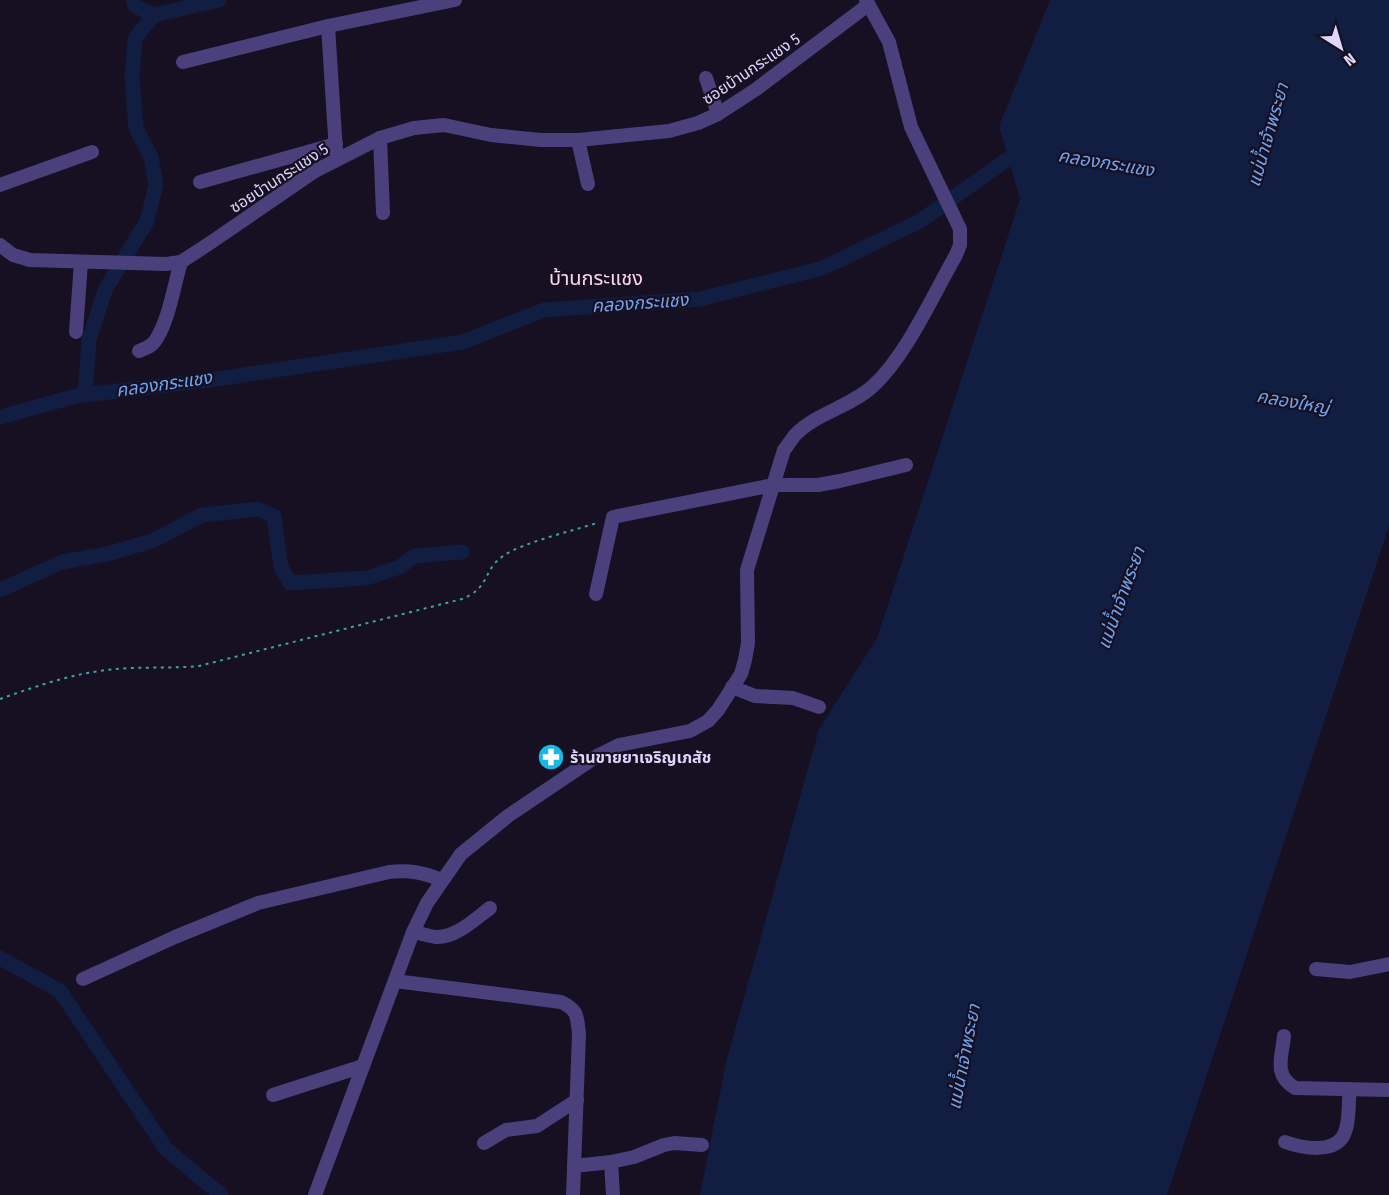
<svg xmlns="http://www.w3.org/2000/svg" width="1389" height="1195" font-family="'Fira Sans Condensed','Noto Sans Thai',sans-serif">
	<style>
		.water { fill: #111d41 }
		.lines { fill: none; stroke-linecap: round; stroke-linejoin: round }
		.canal { stroke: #111d41; stroke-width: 15 }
		.path { stroke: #3ca3a9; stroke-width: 2; stroke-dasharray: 3 4.5; stroke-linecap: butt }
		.minor { stroke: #4a407c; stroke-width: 14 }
		.labels { text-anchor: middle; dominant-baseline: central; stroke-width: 4.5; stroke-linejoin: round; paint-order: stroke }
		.street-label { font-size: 16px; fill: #dfd6fb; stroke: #161022 }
		.poi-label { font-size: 16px; font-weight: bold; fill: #dfd6fb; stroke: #161022; text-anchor: start }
		.water-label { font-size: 18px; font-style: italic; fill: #6fa5f0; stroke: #161022 }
		.quarter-label { font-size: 20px; fill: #fbd8ea; stroke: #161022 }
	</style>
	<rect width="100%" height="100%" fill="#161022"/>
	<polygon class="water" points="1050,0 1389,0 1389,526 1167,1195 700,1195 726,1062 819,729 877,638 1020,199 999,126"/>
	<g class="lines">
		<g class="canal">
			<polyline points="133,0 135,6 154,15"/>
			<polyline points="85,395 89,340 105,290 147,221 156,185 151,157 136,128 132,78 135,38 154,15 219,0"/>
			<polyline points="0,417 76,396 217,379 463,342 544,310 700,299 823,268 920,221 1021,150 1025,150"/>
			<polyline points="0,590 62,562 107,554 152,541 202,515 258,509 274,516 281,567 290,583 367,578 400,567 414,556 462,552"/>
			<polyline points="0,958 60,991 166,1149 221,1195"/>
		</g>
		<path class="path" d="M0 699C34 687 71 674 107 670 137 666 168 669 199 666L462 599C491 587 482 571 503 556 524 542 572 531 597 523"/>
		<g class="minor">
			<polyline points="328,26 336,152"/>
			<polyline points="183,62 328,26 455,0"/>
			<polyline points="706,78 718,114"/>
			<polyline points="380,138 383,213"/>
			<polyline points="578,140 588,184"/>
			<polyline points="200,182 336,144"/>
			<polyline points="0,185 92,152"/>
			<polyline points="0,245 13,255 30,260 166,264 181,262 210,243 315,171 380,138 414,128 444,125 491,135 541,140 578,140 669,131 698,123 718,114 755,90 868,5"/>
			<polyline points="76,332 81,262"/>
			<path d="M139 351C146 348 151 347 155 341 169 321 174 285 181 262"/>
			<polyline points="596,594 613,517 773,485 818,485 840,481 906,465"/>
			<polyline points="732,687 755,696 793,698 819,707"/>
			<path d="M413 932C420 933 428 936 436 937 456 938 475 919 490 908"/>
			<polyline points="1316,969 1350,972 1389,964"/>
			<path d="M83 979 175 937 258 903 389 872C411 870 421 872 442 880"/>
			<path d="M395 981 561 1002C578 1010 577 1016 579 1034L573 1195"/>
			<path d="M1284 1036C1282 1057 1273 1075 1295 1088L1389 1090"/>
			<polyline points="273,1095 363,1066"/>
			<path d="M1285 1142C1302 1148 1337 1155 1345 1132 1350 1120 1348 1102 1350 1089"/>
			<polyline points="484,1143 506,1130 537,1126 577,1100"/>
			<polyline points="611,1162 613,1195"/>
			<polyline points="574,1166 611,1162 634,1157 664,1145 674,1143 702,1145"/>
			<path d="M315 1195 413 932 427 903 461 854 508 816 597 756 619 745 690 731 708 721 718 710 741 674 745 660 748 643 747 570 784 450C788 445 791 440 795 435 816 413 850 407 873 386 906 356 933 295 956 255L960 245V229L911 127 889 42 866 0"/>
		</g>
	</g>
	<defs>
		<symbol id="pharmacy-disc" viewBox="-11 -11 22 22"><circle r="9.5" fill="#18b8e4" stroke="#161022"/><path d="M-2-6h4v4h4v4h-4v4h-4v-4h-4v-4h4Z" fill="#fff"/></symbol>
	</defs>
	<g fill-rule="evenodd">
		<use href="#pharmacy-disc" x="536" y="742" width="30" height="30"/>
	</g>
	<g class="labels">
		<g class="street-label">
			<text transform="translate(751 69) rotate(-34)">ซอยบ้านกระแชง 5</text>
			<text transform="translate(279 178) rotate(-33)">ซอยบ้านกระแชง 5</text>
		</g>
		<g class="poi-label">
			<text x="570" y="757">ร้านขายยาเจริญเภสัช</text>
		</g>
		<g class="water-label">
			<text transform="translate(1268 135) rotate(-74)">แม่น้ำเจ้าพระยา</text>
			<text transform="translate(1106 163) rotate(9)">คลองกระแชง</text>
			<text transform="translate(640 303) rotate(-4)">คลองกระแชง</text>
			<text transform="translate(164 384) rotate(-8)">คลองกระแชง</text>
			<text transform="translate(1293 402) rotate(10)">คลองใหญ่</text>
			<text transform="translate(1121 598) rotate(-70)">แม่น้ำเจ้าพระยา</text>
			<text transform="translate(964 1057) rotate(-79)">แม่น้ำเจ้าพระยา</text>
		</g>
		<g class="quarter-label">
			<text x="596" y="278">บ้านกระแชง</text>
		</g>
	</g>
	<g transform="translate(1341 48) rotate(143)" stroke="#161022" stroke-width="4.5" paint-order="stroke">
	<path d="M0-4.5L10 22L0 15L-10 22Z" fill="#dfd6fb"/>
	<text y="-9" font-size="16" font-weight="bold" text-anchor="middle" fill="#dfd6fb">N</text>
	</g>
</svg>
